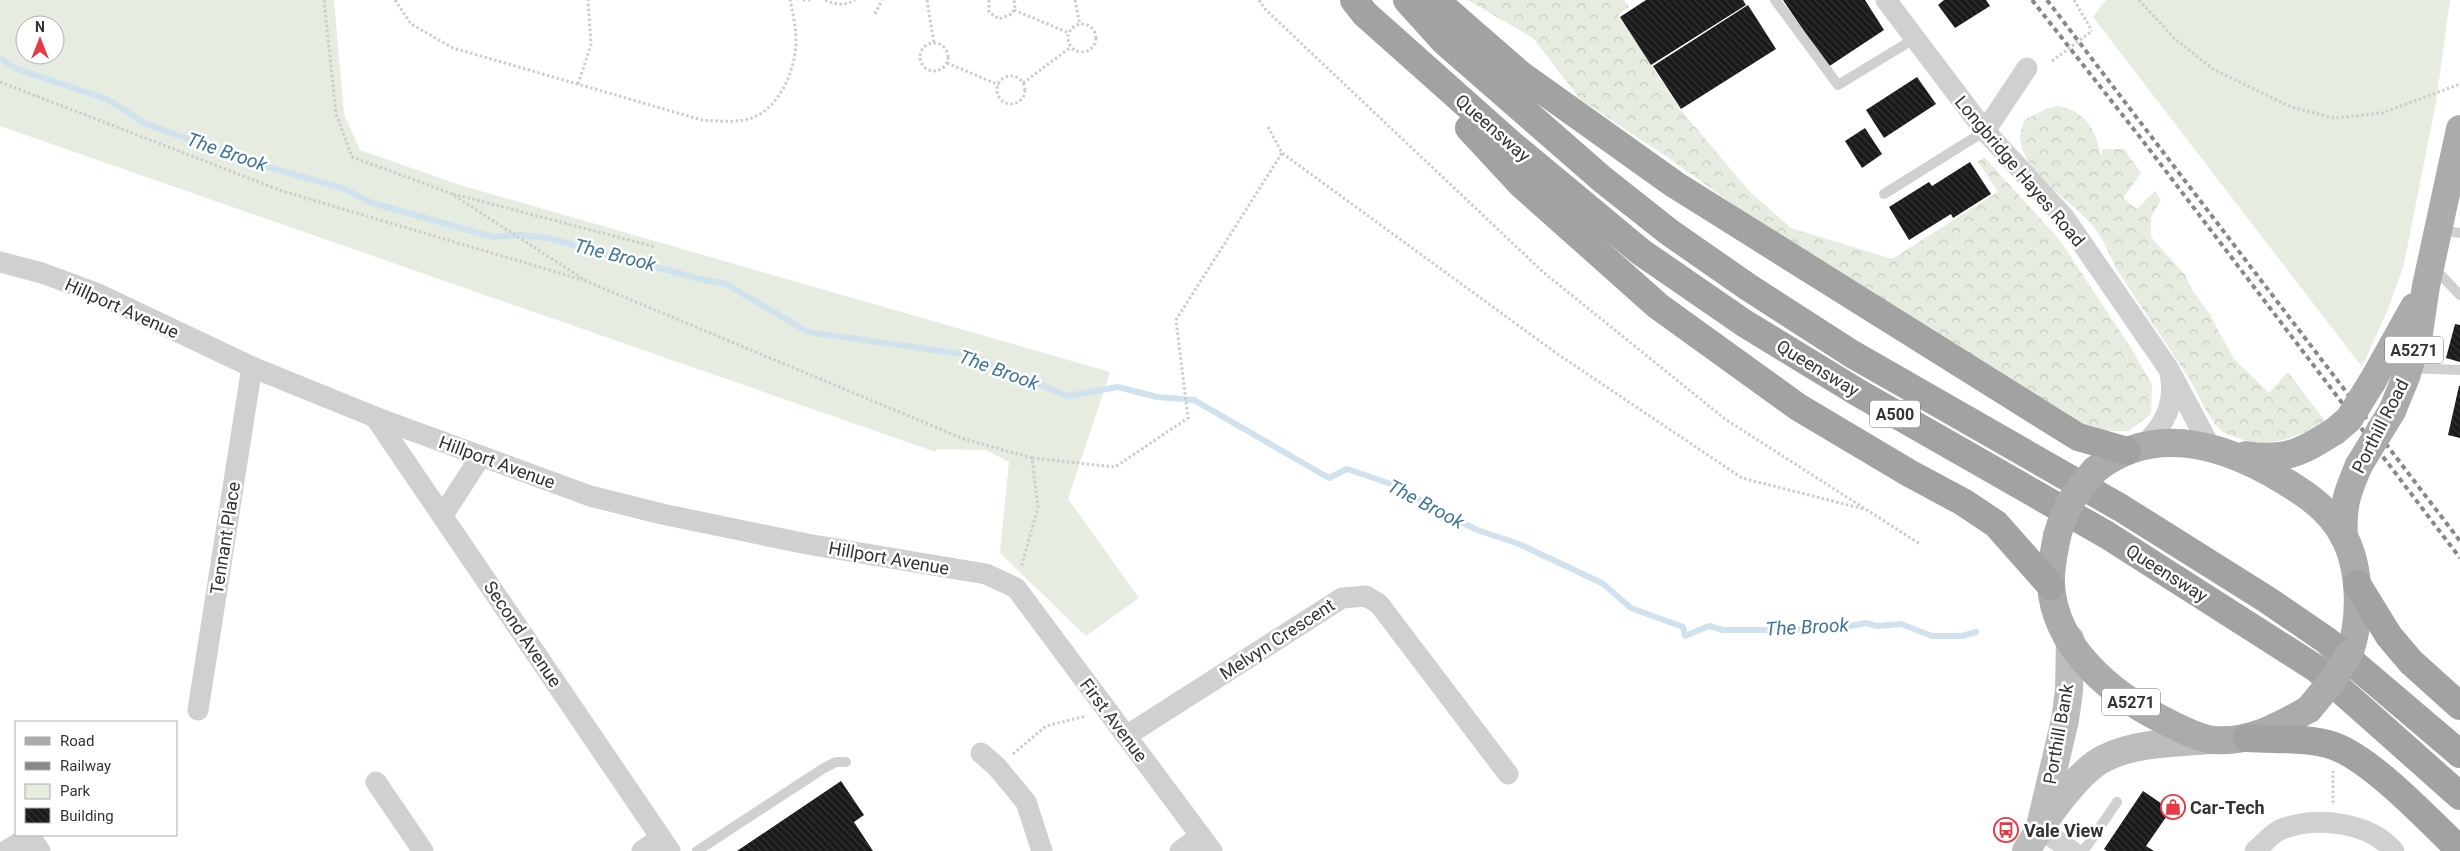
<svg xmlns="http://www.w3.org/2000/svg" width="2460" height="851" font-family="Roboto,sans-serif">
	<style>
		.forest { fill: url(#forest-crowns) }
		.park { fill: #e6ecdf; fill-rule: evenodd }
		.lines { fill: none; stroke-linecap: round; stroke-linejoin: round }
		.stream { stroke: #cfe2ee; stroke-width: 6 }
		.building { fill: url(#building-back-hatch) }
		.path { stroke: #cdcdcd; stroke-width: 3; stroke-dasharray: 2.5 2.5; stroke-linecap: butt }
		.service { stroke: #d0d0d0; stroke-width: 10 }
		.minor { stroke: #d0d0d0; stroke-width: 21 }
		.secondary { stroke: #bdbdbd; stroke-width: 28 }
		.primary { stroke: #ababab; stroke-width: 28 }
		.trunk { stroke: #a2a2a2; stroke-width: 28 }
		.rail { stroke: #888; stroke-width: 4; stroke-dasharray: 5 4; stroke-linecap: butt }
		.path-bridge { stroke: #cdcdcd; stroke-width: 3; stroke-dasharray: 2.5 2.5; stroke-linecap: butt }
		.primary-bridge { stroke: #ababab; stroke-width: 28 }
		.labels { text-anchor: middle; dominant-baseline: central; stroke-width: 5; stroke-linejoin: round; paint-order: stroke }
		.shield { fill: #fff; stroke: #707070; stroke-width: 1 }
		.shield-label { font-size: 16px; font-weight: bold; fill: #333 }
		.street-label { font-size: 18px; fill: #333; stroke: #fff }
		.poi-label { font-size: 18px; font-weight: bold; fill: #333; stroke: #fff; text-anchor: start }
		.water-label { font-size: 19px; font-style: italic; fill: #3f7597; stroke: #fff }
	</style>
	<defs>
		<pattern id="forest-crowns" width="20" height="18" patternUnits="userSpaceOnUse" patternTransform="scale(1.25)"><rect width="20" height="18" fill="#e6ecdf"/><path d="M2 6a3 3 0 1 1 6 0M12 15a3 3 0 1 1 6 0" fill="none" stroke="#c6cbc0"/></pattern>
		<pattern id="building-back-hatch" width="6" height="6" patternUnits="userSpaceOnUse" patternTransform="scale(1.25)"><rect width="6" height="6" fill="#1a1a1a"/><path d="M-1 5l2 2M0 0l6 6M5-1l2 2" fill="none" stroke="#333"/></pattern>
	</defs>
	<rect width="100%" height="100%" fill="#fff"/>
	<g class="forest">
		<polygon points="1468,0 1624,0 1629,7 1618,15 1680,109 1749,191 1791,228 1892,259 1998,192 1978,162 1984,157 2059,239 2133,351 2152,385 2151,414 2129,431 2086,431 1766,228 1667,157 1580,99 1533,38"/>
		<path d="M2057 106C2085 110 2096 130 2101 156L2103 149H2124L2141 173 2123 198 2137 209 2155 191 2161 200 2151 217V237L2185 275 2192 290 2209 313 2234 359 2269 393 2288 372 2325 421C2291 441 2263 451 2225 433 2211 426 2198 393 2190 380 2167 344 2142 309 2119 273 2112 261 2107 247 2100 236 2079 201 2025 181 2020 138 2020 133 2023 126 2024 120L2046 109Z"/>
	</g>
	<g class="park">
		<path d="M0 0H334L344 114 360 150 460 185 1110 372 1068 499 1139 598 1086 636 1000 553 1009 462 986 450 937 449 936 452 0 126ZM25 25H55V55H25Z"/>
		<polygon points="2106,0 2450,0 2436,102 2404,264 2389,307 2362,367 2093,17"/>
	</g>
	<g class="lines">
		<polyline class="stream" points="0,58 17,69 107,99 146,124 265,166 345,189 369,202 493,237 519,235 548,238 700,279 726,284 808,332 969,355 1068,396 1118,387 1157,397 1194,400 1329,478 1347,469 1400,487 1429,506 1477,530 1519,544 1602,583 1631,608 1683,627 1685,636 1709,626 1723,630 1780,630 1840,628 1866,623 1877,626 1901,624 1932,636 1962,636 1976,632"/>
	</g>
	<g class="building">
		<polygon points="1646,0 1743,0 1746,5 1651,65 1620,17"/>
		<polygon points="1783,0 1865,0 1884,30 1828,67"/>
		<polygon points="1944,0 1986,0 1990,6 1955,28 1938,5"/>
		<polygon points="1748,5 1776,49 1681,109 1653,66"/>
		<polygon points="1917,77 1936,104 1884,138 1866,110"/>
		<polygon points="1865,128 1882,154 1862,168 1845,141"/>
		<polygon points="1970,162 1991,194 1953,218 1951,214 1909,240 1889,207 1929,182 1932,186"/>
		<polygon points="2455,324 2460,325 2460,362 2446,358"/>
		<polygon points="2459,386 2460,386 2460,438 2448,435"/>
		<polygon points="841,781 864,815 854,822 873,851 737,851"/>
		<polygon points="2143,791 2171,810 2146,846 2154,851 2107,851 2104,849"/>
	</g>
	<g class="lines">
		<g class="path">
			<polyline points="324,0 336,114 352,157 450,193 588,282 964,439 1032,458 1038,507 1021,568"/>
			<path d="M395 0 411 24 453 48 702 120C718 121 737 123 752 118 780 107 795 71 796 42 796 28 793 13 790 0"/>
			<polyline points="803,0 810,0"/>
			<path d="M825 0C837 5 844 6 855 0"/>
			<polyline points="927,0 934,44"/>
			<polyline points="989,0 989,12 999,19 1012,14 1015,8 1014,0"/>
			<polyline points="1075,0 1080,25"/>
			<polyline points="1259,0 1266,10 1543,272 1725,419 1920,544"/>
			<polyline points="2074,0 2092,31"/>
			<polyline points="2139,0 2174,38 2213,69 2291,107 2334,118 2382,113 2460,84"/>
			<polyline points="1014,10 1069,33"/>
			<polyline points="875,14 882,0"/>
			<circle cx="1082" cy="38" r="14"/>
			<circle cx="934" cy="57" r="14"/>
			<polyline points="947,63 999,85"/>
			<circle cx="1011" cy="90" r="14"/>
			<polyline points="0,82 282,191 583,280"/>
			<polyline points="1023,83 1071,47"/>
			<polyline points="578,84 591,45 588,0"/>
			<polyline points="1268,127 1282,153 1556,353 1742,478 1864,509"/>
			<polyline points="453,194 656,247"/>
			<polyline points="1032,458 1115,467 1188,418 1176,320 1282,153"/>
			<polyline points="1013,754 1046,726 1086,716"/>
			<polyline points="2333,803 2333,771"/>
		</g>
		<g class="service">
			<polyline points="1775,0 1838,85 1914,39"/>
			<polyline points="1884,194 1985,131"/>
			<polyline points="2439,230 2460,233"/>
			<polyline points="2433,267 2460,295"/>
			<polyline points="2410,368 2460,370"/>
			<polyline points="697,851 824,768 836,762 846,762"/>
			<polyline points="2080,851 2087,846 2117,802"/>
		</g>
		<g class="minor">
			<polyline points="1886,0 1985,131 2064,217 2168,368 2211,448"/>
			<polyline points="1985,131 2027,68"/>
			<polyline points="0,262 42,273 96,293 252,367 375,417 590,496 662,514 807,544 986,574 1016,588 1212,851"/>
			<polyline points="375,417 670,851"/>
			<path d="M2143 445C2165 426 2176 402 2170 373"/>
			<polyline points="443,515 481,456"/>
			<polyline points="198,710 252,367"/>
			<polyline points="1126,736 1342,598 1366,596 1379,604 1508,774"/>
			<polyline points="981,753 997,767 1026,802 1042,851"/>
			<polyline points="376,782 423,851"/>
			<polyline points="2039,828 2072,851"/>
			<polyline points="30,836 40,851"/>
			<polyline points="6,851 32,835"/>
			<polyline points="642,851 661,838"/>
			<polyline points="1180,851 1201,836"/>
			<path d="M2255 851C2263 844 2273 832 2282 829 2318 816 2369 822 2394 851"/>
		</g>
		<g class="secondary">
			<polyline points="2041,822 2065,720 2069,691 2070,639"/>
			<path d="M2026 851C2042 824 2077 771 2105 758 2137 742 2176 743 2211 740"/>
		</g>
		<g class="primary">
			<polyline points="2372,382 2414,307"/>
			<polyline points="2392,411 2406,377 2419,333 2426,286 2460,129"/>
			<path d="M2246 455C2286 461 2302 452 2335 431"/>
			<path d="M2095 470C2155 422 2226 445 2286 482 2309 496 2330 511 2343 535 2361 567 2362 620 2349 654"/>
			<path d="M2057 536C2054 553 2050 568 2051 585 2055 648 2111 694 2163 720 2177 727 2197 738 2213 740 2249 743 2278 727 2309 709"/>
			<path d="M2344 537C2342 506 2347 493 2359 465"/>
		</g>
		<g class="trunk">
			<polyline points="1354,0 1365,14 1511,144 1641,252 1744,323 1857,392 2107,535 2317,669 2460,796"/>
			<polyline points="1407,0 1445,42 1602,179 1669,232 1748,287 1852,354 2121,508 2266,599 2326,640 2460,754"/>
			<polyline points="1435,0 1521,75 1674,184 2078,437 2127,451"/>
			<polyline points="1469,128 1521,184 1658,306 1798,407 1909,473 1963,502 1996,524 2051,586"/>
			<polyline points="2357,584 2389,636 2411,662 2460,706"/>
			<path d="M2247 738C2275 740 2309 737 2334 746 2374 761 2428 820 2460 850"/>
		</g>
		<g class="rail">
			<polyline points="2032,0 2143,141 2460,558"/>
			<polyline points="2047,0 2460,541"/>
		</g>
		<polyline class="path-bridge" points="2052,61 2092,31"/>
		<g class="primary-bridge">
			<polyline points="2335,431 2349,419 2372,382"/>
			<polyline points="2359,465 2392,411"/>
			<path d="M2057 536C2066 505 2074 494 2095 470"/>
			<polyline points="2309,709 2332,681 2349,654"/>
		</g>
	</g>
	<defs>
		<symbol id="shop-ring" viewBox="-11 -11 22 22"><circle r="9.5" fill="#fff" stroke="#e63946" stroke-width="1.5"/><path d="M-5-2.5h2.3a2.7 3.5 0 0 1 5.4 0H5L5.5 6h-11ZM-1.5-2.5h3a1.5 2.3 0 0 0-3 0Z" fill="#e63946"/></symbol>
		<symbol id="bus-ring" viewBox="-11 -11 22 22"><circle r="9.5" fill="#fff" stroke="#e63946" stroke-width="1.5"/><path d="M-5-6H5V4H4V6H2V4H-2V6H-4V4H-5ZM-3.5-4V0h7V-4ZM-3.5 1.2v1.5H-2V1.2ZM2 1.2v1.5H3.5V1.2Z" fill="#e63946"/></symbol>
	</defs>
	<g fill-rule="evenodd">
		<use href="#shop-ring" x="2159" y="793" width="28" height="28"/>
		<use href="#bus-ring" x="1992" y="816" width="28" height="28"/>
	</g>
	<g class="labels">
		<g class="shield">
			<rect x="2385" y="336.5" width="58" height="27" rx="4"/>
			<rect x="1870" y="400.5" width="50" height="27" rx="4"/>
			<rect x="2102" y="688.5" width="58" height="27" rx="4"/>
		</g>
		<g class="shield-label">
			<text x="2414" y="350">A5271</text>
			<text x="1895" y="414">A500</text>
			<text x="2131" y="702">A5271</text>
		</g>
		<g class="street-label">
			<text transform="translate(1493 128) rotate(41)">Queensway</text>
			<text transform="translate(2020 171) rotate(50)">Longbridge Hayes Road</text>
			<text transform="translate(122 308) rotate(24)">Hillport Avenue</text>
			<text transform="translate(1818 368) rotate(31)">Queensway</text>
			<text transform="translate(2380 426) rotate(-63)">Porthill Road</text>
			<text transform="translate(497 462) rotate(20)">Hillport Avenue</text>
			<text transform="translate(225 538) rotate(-81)">Tennant Place</text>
			<text transform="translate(889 558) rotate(10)">Hillport Avenue</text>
			<text transform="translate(2167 573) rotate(32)">Queensway</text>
			<text transform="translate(523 634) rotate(56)">Second Avenue</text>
			<text transform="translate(1277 639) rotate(-33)">Melvyn Crescent</text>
			<text transform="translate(1114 720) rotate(53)">First Avenue</text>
			<text transform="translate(2058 734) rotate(-80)">Porthill Bank</text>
		</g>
		<g class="poi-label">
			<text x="2190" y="807">Car-Tech</text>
			<text x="2024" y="830">Vale View</text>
		</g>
		<g class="water-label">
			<text transform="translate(227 152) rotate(19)">The Brook</text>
			<text transform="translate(615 255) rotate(14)">The Brook</text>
			<text transform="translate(999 370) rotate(20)">The Brook</text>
			<text transform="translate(1426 504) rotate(28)">The Brook</text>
			<text transform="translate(1807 627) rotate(-3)">The Brook</text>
		</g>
	</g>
	<rect x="15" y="721" width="162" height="115" fill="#ffffff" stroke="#adadad"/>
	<rect x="25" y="737" width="25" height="8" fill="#ababab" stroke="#adadad"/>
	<text x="60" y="746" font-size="15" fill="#333333">Road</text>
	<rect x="25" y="762" width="25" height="8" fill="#888888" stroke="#adadad"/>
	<text x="60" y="771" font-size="15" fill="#333333">Railway</text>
	<rect x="25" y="784" width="25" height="15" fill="#e6ecdf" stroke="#adadad"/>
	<text x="60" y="796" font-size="15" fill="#333333">Park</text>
	<rect x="25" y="808" width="25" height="15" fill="url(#building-back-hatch)" stroke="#adadad"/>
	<text x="60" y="821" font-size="15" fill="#333333">Building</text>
	<g transform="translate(40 40)"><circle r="24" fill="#ffffff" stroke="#adadad"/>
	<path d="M0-4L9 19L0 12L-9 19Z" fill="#e63946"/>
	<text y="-8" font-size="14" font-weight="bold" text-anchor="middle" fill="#333333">N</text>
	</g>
</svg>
